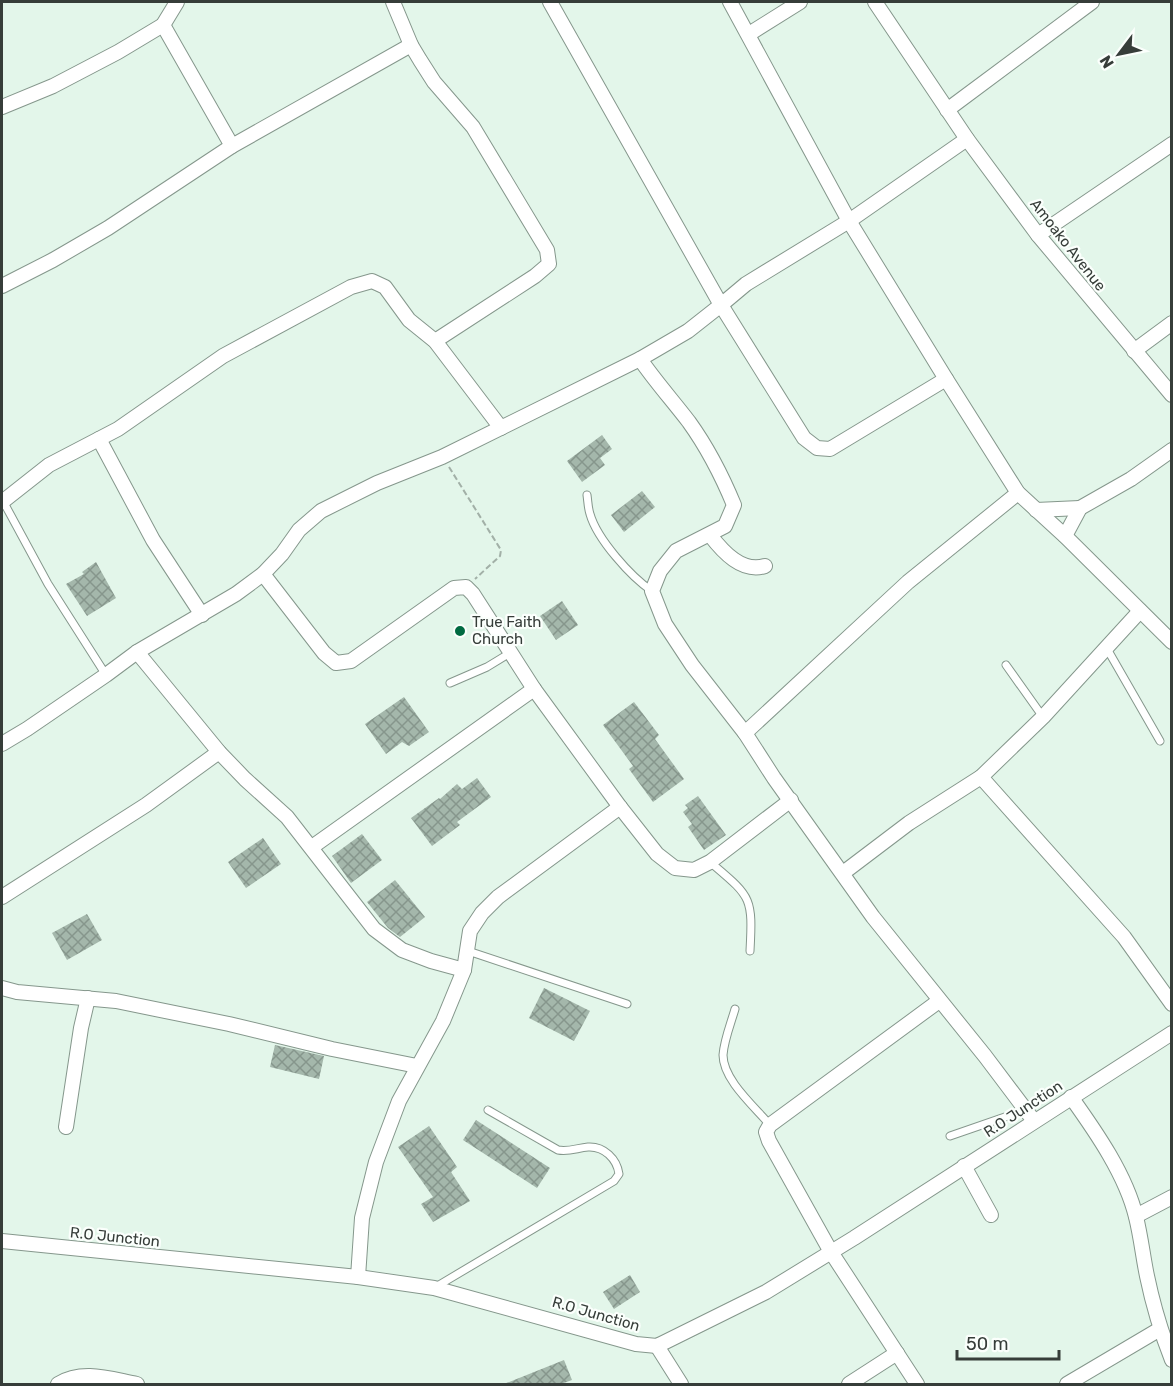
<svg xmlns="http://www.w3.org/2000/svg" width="1173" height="1386" font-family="Rubik,sans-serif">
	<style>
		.building { fill: url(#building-cross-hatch) }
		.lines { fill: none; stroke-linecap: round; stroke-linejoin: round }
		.lane-casing { stroke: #85978c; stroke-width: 9 }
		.street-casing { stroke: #85978c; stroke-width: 16 }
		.path { stroke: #a2b0a7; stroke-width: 2; stroke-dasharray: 6 3; stroke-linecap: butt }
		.lane { stroke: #fff; stroke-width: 7 }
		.street { stroke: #fff; stroke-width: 14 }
		.poi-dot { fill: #006a41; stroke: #fbfffc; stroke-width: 2 }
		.labels { text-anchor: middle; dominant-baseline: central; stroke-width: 4.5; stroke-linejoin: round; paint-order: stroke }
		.street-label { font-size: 15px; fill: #363d39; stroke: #fbfffc }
		.poi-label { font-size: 15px; fill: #363d39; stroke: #fbfffc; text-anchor: start }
	</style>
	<defs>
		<pattern id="building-cross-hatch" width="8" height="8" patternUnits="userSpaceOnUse" patternTransform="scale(1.5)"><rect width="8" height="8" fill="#a4b7ab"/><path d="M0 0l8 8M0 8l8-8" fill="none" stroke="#86968c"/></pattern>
	</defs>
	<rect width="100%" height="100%" fill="#e3f6ea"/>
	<g class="building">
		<polygon points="602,435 612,449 600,458 605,465 582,482 567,461"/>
		<polygon points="642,491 655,507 624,532 611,515"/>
		<polygon points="96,562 116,598 87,616 66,584 84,574 82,572"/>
		<polygon points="562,601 578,625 556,640 540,616"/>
		<polygon points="404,697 429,732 409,746 402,742 386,754 365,724"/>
		<polygon points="634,702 659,735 655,739 684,779 653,802 629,769 633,766 603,725"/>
		<polygon points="477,778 491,797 457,822 460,825 432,846 411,818 439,798 440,799 457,784 462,789"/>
		<polygon points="698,796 726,835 704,850 688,827 692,824 683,812 688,808 685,805"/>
		<polygon points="362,834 382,860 351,883 332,856"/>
		<polygon points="263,838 281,864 246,888 228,862"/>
		<polygon points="395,880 425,917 400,937 388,928 367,902"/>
		<polygon points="87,914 102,940 67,960 52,933"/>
		<polygon points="544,988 590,1011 574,1041 529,1018"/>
		<polygon points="275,1045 324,1056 319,1079 270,1067"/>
		<polygon points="476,1120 550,1168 537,1188 463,1140"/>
		<polygon points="429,1126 457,1167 451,1172 470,1201 433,1222 421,1204 433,1197 398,1147"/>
		<polygon points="630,1275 640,1292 614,1309 603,1292"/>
		<polygon points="564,1360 572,1380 561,1384 504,1384"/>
	</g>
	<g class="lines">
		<defs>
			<g id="lane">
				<path d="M587 495C588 502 588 508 590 514 597 539 631 577 652 591"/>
				<polyline points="3,501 48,584 106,675"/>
				<polyline points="1106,647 1160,741"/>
				<polyline points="1006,665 1043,717"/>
				<polyline points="450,683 487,667 510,653"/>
				<path d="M710 862C751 897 753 896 750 951"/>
				<polyline points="468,951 627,1004"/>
				<path d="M735 1009C731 1023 724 1040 723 1055 723 1080 755 1107 770 1125"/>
				<polyline points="950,1136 1025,1110"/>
				<path d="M434 1288 614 1181 619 1174C617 1159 604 1146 588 1147 577 1148 569 1152 558 1150L488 1110"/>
			</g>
			<g id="street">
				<polyline points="393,2 411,45 420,60 434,82 473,127 547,250 549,264 535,276 435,341"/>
				<polyline points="550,2 721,305 746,284 849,221 967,139"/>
				<polyline points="730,2 849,221 946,379 1018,493 1065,536 1172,642"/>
				<polyline points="875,2 967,139 1038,235 1172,395"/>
				<polyline points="163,25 232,146"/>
				<polyline points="749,34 800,2"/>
				<polyline points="2,107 53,86 118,52 163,25 177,2"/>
				<polyline points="947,110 1092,2"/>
				<polyline points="1038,235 1172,144"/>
				<polyline points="2,286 53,260 108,228 232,146 411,45"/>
				<polyline points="1134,351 1172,323"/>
				<path d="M640 359C655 381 673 401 689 422 707 447 722 476 734 505L725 526 676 551 660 571 652 591 665 624 692 665 745 733 774 778 873 917 985 1056 1034 1121"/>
				<polyline points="99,439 153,540 202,615"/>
				<polyline points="2,502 49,465 118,429 223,356 351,287 372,281 385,287 409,320 435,341 501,428"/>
				<polyline points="1036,510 1080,508"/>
				<path d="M710 535C723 552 742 573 765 566"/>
				<polyline points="1065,536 1080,508 1131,479 1172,450"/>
				<polyline points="263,574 324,653 336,663 351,661 454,588 466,587 473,594 534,689 620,807 657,854 675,868 694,870 710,862 791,800"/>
				<polyline points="137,652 219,752 245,779 287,817 374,929 402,950 431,961 464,970"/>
				<polyline points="745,733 908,582 1018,493"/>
				<polyline points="2,744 27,729 106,675 137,652 236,594 263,574 282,554 299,530 321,511 377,483 442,457 640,359 688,331 721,305 804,438 817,448 830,449 946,379"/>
				<polyline points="981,777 1124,937 1172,1004"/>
				<polyline points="312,847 534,689"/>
				<polyline points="843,873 909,823 981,777 1043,717 1140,611"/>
				<polyline points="2,897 146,805 219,752"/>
				<polyline points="2,988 17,992 116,1001 229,1024 332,1049 417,1066"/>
				<path d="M1071 1097C1096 1132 1126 1175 1136 1217 1141 1237 1143 1257 1147 1276 1153 1305 1161 1332 1172 1360"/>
				<polyline points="66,1127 81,1028 88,998"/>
				<polyline points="964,1166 991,1215"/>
				<polyline points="1136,1216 1172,1197"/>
				<polyline points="2,1241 358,1277 434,1288 636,1344 657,1346 766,1292 854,1238 1172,1033"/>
				<polyline points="358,1277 362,1218 376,1162 399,1101 443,1021 464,970 470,931 482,913 498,897 620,807"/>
				<polyline points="657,1346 681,1384"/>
				<path d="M58 1384C83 1369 110 1379 137 1384"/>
				<polyline points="849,1384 897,1353"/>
				<polyline points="917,1384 831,1252 769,1141 766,1132 770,1125 939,1001"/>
				<polyline points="1067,1384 1160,1329"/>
			</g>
		</defs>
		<use href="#lane" class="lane-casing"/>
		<use href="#street" class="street-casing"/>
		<polyline class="path" points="449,467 501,550 500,556 475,579"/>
		<use href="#lane" class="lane"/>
		<use href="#street" class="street"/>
	</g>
	<circle class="poi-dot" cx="460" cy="631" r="6"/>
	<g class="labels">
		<g class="street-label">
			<text transform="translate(1068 245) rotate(52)">Amoako Avenue</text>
			<text transform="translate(1023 1109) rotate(-33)">R.O Junction</text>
			<text transform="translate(115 1237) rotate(6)">R.O Junction</text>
			<text transform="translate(596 1314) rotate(16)">R.O Junction</text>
		</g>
		<g class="poi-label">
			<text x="472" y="622">True Faith<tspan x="472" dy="17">Church</tspan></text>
		</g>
	</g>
	<rect width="1173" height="1386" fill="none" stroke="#363d39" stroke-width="6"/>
	<g transform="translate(1119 54) rotate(238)" stroke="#fbfffc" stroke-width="4.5" paint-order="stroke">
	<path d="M0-4.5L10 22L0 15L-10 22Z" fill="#363d39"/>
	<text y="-9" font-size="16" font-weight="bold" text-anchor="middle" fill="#363d39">N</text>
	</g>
	<path d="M957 1350v9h102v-9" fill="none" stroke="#363d39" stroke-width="3"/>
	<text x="966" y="1350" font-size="18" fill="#363d39" stroke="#fbfffc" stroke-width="4.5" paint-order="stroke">50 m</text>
</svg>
